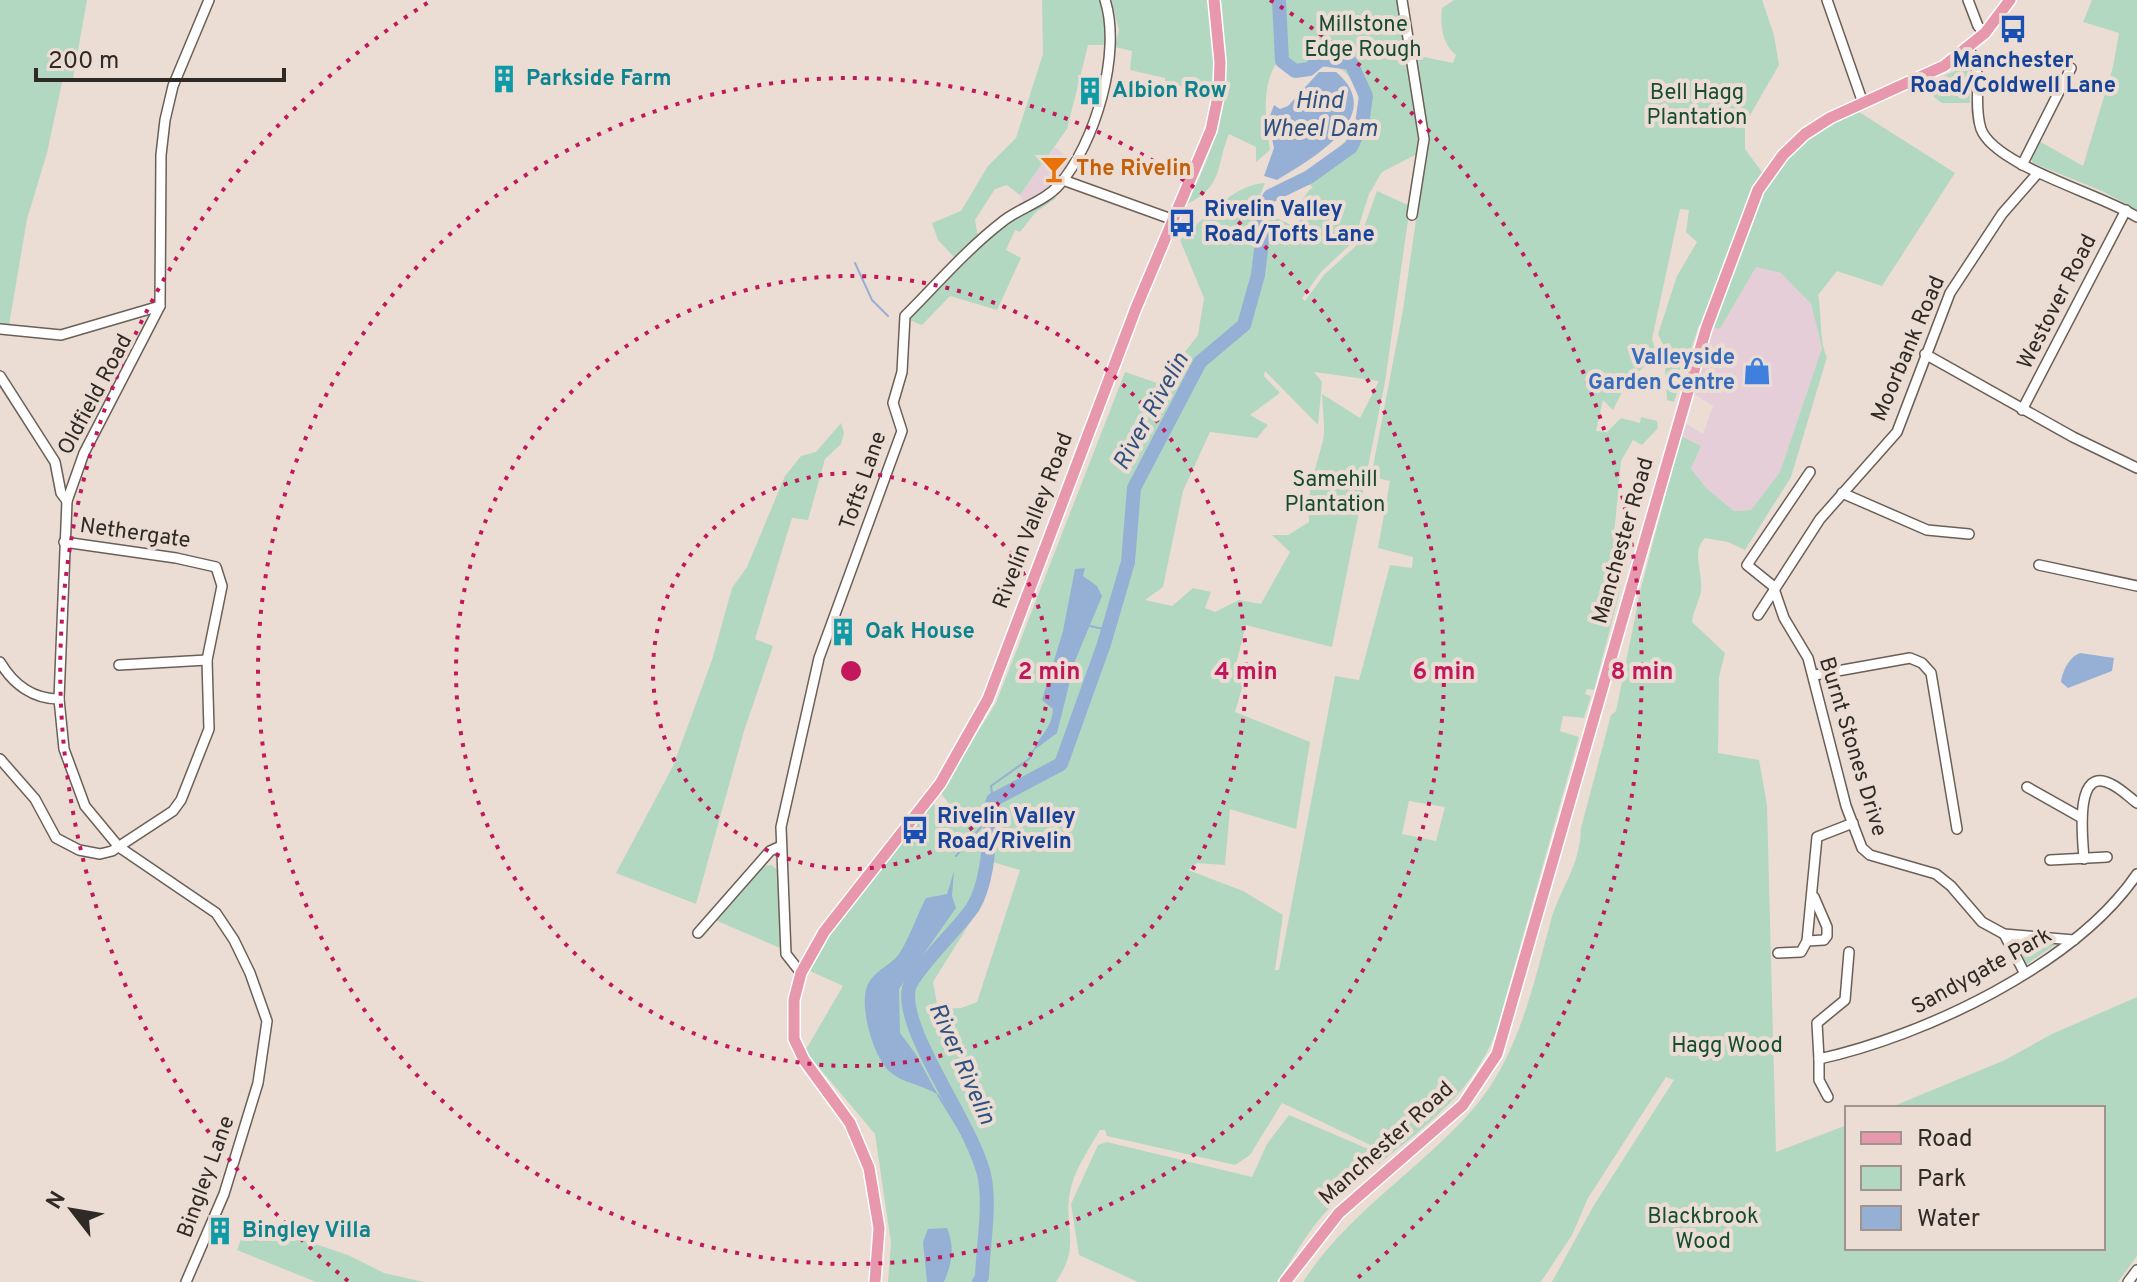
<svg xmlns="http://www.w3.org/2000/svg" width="2137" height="1282" font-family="Overpass,sans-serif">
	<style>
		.commercial { fill: #e6ced9 }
		.green { fill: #b3d8c1; fill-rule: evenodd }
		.water { fill: #96b0d5 }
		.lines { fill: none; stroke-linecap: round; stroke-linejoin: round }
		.stream { stroke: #96b0d5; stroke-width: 2 }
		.river { stroke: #96b0d5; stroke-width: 14 }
		.minor-casing { stroke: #6b5f56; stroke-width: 12 }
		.major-casing { stroke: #fff; stroke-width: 14 }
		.minor { stroke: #fff; stroke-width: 9 }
		.major { stroke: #e798ad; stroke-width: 11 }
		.ring { fill: none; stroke: #c2185b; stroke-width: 4; stroke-dasharray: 4 8 }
		.labels { text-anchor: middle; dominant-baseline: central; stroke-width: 8; stroke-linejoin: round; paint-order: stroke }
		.park-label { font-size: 22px; fill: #164c32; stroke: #ebddd3 }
		.transit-label { font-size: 22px; font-weight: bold; fill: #164399; stroke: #ebddd3; text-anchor: start }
		.culture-label { font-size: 22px; font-weight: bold; fill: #0d838f; stroke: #ebddd3; text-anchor: start }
		.food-label { font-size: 22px; font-weight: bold; fill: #c56008; stroke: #ebddd3; text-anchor: start }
		.street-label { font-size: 22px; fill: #302a26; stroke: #ebddd3 }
		.shop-label { font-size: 22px; font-weight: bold; fill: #366cbe; stroke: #ebddd3; text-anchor: end }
		.water-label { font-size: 24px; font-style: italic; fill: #2f5282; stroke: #ebddd3 }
		.centre { fill: #c2185b; stroke: #ebddd3; stroke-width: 4 }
		.ring-label { font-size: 24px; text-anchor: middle; font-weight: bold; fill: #c2185b; stroke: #ebddd3; stroke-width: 8; stroke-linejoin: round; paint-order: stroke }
	</style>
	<rect width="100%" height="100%" fill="#ebddd3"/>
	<g class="commercial">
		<polygon points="1055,147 1070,160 1042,195 1025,205 1020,195"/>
		<polygon points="1756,267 1781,273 1811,304 1822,348 1780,472 1751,510 1734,511 1706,488 1691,467 1701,446 1681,436 1685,423 1703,434 1713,406 1694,394 1712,327 1720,329"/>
	</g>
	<g class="green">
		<polygon points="0,0 87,0 73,78 63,78 47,153 27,219 9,325 0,324"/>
		<polygon points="1042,0 1102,0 1107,22 1106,45 1088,45 1067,129 1020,195 1007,185 995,189 975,220 978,237 956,259 938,240 932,223 961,211 988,166 1016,138 1043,54"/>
		<polygon points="1111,0 1209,0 1215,41 1214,95 1165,82 1165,78 1130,70 1132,51 1115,47 1119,30"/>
		<path d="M1221 0H1399L1421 138 1419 153 1382 172 1369 194 1354 241 1321 272 1302 298 1305 301 1324 275 1358 244 1377 191 1410 206 1385 382 1332 647 1246 625 1236 664 1242 688 1235 712 1310 742 1296 829 1230 809 1225 865 1197 863 1188 870 1243 891 1283 915 1275 970H1279L1335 676 1359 680 1390 565 1412 568 1413 557 1378 548 1390 481 1371 477 1403 310 1428 137 1414 55 1453 63 1456 55C1442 44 1440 25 1442 8L1454 0H1762L1774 35 1779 65 1745 124V149L1767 179 1807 139 1856 110 1955 173 1882 286 1837 271 1818 295C1822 313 1819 342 1827 357L1791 477 1745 550 1728 542 1705 538C1691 552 1703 572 1701 590 1700 601 1693 610 1692 622L1725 653 1719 677 1718 753 1759 760 1767 805 1776 1152 1847 1125V1248H2103V1108H1889L2005 1060 2052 1034 2137 997V1256L2118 1282H1552L1594 1205 1674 1080 1666 1077 1588 1198 1572 1235 1541 1282H1303C1348 1212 1420 1170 1473 1109 1518 1058 1534 983 1551 920 1561 886 1580 867 1581 828L1611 715 1616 711 1641 588 1681 436 1701 446 1691 468 1706 488 1734 511 1751 510 1780 472 1822 348 1811 304 1781 273 1756 267 1720 329 1699 325 1674 402 1667 400 1664 347 1658 334 1677 276 1697 242 1686 232 1689 210 1680 209 1652 339 1655 349 1644 367 1628 380 1613 410 1603 400 1596 431 1607 432 1621 418 1640 423 1641 417 1657 421 1658 428 1642 445 1633 440 1621 461 1611 567 1621 587 1594 690 1587 689 1585 694 1591 696 1584 718 1563 716 1560 731 1579 737 1496 1032C1462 1121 1376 1152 1318 1221 1303 1239 1291 1262 1277 1282H1138L1079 1255 1071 1204 1098 1145 1107 1142 1252 1177 1267 1144 1289 1115 1380 1154 1383 1151 1282 1103 1250 1155 1235 1165 1107 1136 1105 1130H1100C1089 1149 1074 1170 1070 1192 1063 1229 1082 1244 1056 1282H888L891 1243 875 1134 805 1051 843 986 808 970 820 947 928 806 934 804 937 811 948 812 949 804 940 792 996 703 1125 372 1160 384 1198 335 1204 298 1180 240C1202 221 1235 183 1265 183L1255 208 1300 229C1297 215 1300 197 1313 187L1297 178C1312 166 1335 154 1347 139 1367 114 1362 77 1332 64L1310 72 1282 56C1259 81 1266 120 1270 150L1256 162V147L1229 134C1216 164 1224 187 1187 204 1226 126 1230 86 1221 0ZM1265 371 1318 425 1322 382 1314 372 1379 381 1360 418 1322 394C1322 408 1326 426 1323 440 1315 473 1307 486 1309 522L1288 535H1272L1290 552 1261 604 1239 600 1215 612 1205 608 1211 592 1193 588 1172 606 1145 600 1163 587 1183 491 1210 432 1257 438 1268 425 1250 415 1280 393 1264 376ZM1409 801 1445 807 1436 841 1402 834ZM989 861 1020 870 977 1002 961 1008 938 1009 933 982 981 905Z"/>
		<polygon points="2092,0 2137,0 2137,210 2102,191 2033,163 2031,158 2039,141 2083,166 2113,67 2119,33 2083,22"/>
		<polygon points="1962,68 1969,71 1970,103 1942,103 1920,86"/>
		<polygon points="1054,195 1056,198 1036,212 1020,232 1015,230 1006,250 1021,258 997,310 950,296 922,325 907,319 1006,222"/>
		<polygon points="841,423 844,433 841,444 825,459 808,520 792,518 755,639 773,646 744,731 696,904 616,873 673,766 712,660 732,588 747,567 785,476 801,456 816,452"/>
		<polygon points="771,865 778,870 780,948 715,920 764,866"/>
		<polygon points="2014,941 2052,943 2055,945 2027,964 2023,963"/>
		<polygon points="248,1221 348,1255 384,1273 424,1282 316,1282 237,1250"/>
	</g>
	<g class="water">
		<path d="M1319 72H1336C1389 116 1310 160 1277 180L1264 176 1274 148 1268 121 1274 105 1280 109 1288 106Z"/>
		<path d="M1085 568 1083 576 1097 586 1102 596 1075 661 1057 733 1033 751C1040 735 1052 728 1053 709L1042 700 1063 631 1075 569Z"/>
		<path d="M2080 653 2114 658 2112 671 2068 688 2061 682C2062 672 2069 657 2080 653Z"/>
		<path d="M954 871 952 896 956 908 899 989 900 1033 915 1053 938 1095C922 1084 903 1084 889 1071 873 1056 858 1004 868 984 874 971 891 965 899 954 910 937 917 915 926 898L947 894Z"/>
		<path d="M947 1228C955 1247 952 1263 944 1282H927L923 1242 928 1229Z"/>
	</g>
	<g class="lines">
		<g class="stream">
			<polyline points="855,263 872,300 888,316"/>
			<polyline points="1090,626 1108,630"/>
			<polyline points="956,856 981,827 987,800 993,800 991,786 1029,759 1033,751"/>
			<polyline points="938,1095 960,1131 968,1132"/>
		</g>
		<path class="river" d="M979 1282 982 1277C983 1246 990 1209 985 1179 976 1128 899 1031 909 988 914 970 960 927 973 907 990 879 989 832 993 800L1061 764 1104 644 1128 562 1134 488 1200 362 1244 325 1258 275 1262 241 1260 213 1270 196 1309 177 1351 147 1362 124 1366 96 1351 63 1321 59 1309 69 1295 71 1282 61 1279 0"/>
		<defs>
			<g id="minor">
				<polyline points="1402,0 1424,139 1412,215"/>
				<polyline points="1827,0 1863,103"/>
				<polyline points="1968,0 1978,26 1985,33"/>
				<path d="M1969 49C1985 78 1972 101 1981 129 1995 166 2101 194 2137 217"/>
				<polyline points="2022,165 2071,68"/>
				<polyline points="1063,180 1174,220"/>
				<polyline points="0,329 61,335 160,306"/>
				<polyline points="1925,354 2073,437 2137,468"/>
				<polyline points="0,376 55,462 61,493 67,501"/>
				<polyline points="2022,410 2126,210"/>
				<polyline points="1810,472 1747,565 1773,586 1784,618 1808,658 1846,806 1862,848 1870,855 1936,874 1951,886 1982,922 2004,934 2074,940"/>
				<polyline points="1842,493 1927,530 1969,534"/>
				<polyline points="2039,565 2137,586"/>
				<polyline points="1758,615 1820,519 1897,432 1950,293 2002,214 2037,174"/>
				<path d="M0 662C13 684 33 699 59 699"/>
				<polyline points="119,665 207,660"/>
				<polyline points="1815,675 1910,658 1922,663 1931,673 1957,829"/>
				<polyline points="0,759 35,799 56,838 79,850 100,854 112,851 173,811 181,800 209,729 207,660 222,586 216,567 176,558 64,542"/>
				<polyline points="2027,787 2082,818"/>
				<path d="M2084 859C2083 842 2073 764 2111 784 2120 788 2129 797 2137 803"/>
				<polyline points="2050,860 2107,857"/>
				<polyline points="698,933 770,851 781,846"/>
				<polyline points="2004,934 2024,972"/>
				<polyline points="1807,941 1824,940 1827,936 1827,927 1814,897"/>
				<path d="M1849 952 1845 1000 1817 1023 1819 1059C1924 1036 2075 965 2137 874"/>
				<polyline points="1778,953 1801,952 1807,941 1817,837 1853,823"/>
				<path d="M801 973 786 954 781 827 819 658 902 431 893 403 902 372 905 316C936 285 967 249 1002 222 1019 208 1044 202 1059 185 1095 144 1122 53 1105 0"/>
				<polyline points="1819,1059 1819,1080 1828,1097"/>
				<polyline points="186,1282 224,1194 239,1145 258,1083 267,1021 250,973 234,940 216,913 119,847 85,806 64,749 59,699 67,501 84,453 160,306 161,155 165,120 173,86 209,0"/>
				<polyline points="2128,1282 2137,1270"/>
			</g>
			<g id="major">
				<polyline points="875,1282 879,1228 869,1168 850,1123 804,1060 794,1039 794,1000 801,973 824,932 940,784 988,699 1136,308 1211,130 1219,92 1220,62 1214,0"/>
				<polyline points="1285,1282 1339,1213 1463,1105 1497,1054 1706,329 1758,190 1783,155 1805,134 1830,118 1944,66 1985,33 2010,0"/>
			</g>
		</defs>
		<use href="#minor" class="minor-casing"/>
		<use href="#major" class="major-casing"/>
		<use href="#minor" class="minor"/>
		<use href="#major" class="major"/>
	</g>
	<g class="ring">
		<circle cx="851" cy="671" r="198"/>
		<circle cx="851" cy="671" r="395"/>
		<circle cx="851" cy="671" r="593"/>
		<path d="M348 1281A791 791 0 0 1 432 0M1270 0A791 791 0 0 1 1354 1281"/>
	</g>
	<defs>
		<symbol id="bus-bare" viewBox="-9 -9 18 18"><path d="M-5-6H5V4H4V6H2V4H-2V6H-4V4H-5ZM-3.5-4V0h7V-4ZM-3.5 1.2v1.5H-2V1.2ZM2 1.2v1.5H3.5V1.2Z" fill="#1a4fb4" stroke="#ebddd3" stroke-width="2.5" paint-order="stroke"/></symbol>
		<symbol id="building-bare" viewBox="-9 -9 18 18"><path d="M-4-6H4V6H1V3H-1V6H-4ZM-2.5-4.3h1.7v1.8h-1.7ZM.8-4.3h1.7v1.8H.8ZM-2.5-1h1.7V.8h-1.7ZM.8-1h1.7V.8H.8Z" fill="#0f9aa8" stroke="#ebddd3" stroke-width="2.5" paint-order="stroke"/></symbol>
		<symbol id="bar-bare" viewBox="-9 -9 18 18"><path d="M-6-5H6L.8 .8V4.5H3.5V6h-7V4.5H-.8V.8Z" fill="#e8710a" stroke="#ebddd3" stroke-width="2.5" paint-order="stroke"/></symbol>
		<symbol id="shop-bare" viewBox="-9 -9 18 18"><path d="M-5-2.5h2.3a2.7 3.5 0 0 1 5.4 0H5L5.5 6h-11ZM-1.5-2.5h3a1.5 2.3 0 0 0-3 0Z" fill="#3f7fe0" stroke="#ebddd3" stroke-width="2.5" paint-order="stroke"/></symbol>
	</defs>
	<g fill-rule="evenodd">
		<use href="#bus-bare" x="1993" y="9" width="40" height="40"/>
		<use href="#building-bare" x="484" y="59" width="40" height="40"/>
		<use href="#building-bare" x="1070" y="71" width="40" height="40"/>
		<use href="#bar-bare" x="1034" y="149" width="40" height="40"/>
		<use href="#bus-bare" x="1162" y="203" width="40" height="40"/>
		<use href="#shop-bare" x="1737" y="351" width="40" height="40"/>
		<use href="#building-bare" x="823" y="612" width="40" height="40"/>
		<use href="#bus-bare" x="895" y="810" width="40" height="40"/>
		<use href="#building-bare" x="200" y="1211" width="40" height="40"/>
	</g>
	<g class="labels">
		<g class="park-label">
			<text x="1363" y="25">Millstone<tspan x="1363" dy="25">Edge Rough</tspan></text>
			<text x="1697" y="93">Bell Hagg<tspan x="1697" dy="25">Plantation</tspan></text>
			<text x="1335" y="480">Samehill<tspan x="1335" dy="25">Plantation</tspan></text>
			<text x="1727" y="1046">Hagg Wood</text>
			<text x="1703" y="1217">Blackbrook<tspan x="1703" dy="25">Wood</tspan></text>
		</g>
		<g class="transit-label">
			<text x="2013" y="61" text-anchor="middle">Manchester<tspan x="2013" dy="25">Road/Coldwell Lane</tspan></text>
			<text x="1204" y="210">Rivelin Valley<tspan x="1204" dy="25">Road/Tofts Lane</tspan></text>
			<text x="937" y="817">Rivelin Valley<tspan x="937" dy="25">Road/Rivelin</tspan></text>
		</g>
		<g class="culture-label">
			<text x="526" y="79">Parkside Farm</text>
			<text x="1112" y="91">Albion Row</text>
			<text x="865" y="632">Oak House</text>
			<text x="242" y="1231">Bingley Villa</text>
		</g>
		<g class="food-label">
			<text x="1076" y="169">The Rivelin</text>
		</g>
		<g class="street-label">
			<text transform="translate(2058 302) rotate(-63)">Westover Road</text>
			<text transform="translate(1909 349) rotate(-67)">Moorbank Road</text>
			<text transform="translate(96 395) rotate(-62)">Oldfield Road</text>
			<text transform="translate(864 481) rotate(-71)">Tofts Lane</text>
			<text transform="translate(1034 521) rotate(-69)">Rivelin Valley Road</text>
			<text transform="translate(135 534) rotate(8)">Nethergate</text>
			<text transform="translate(1624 541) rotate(-74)">Manchester Road</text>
			<text transform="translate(1852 747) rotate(73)">Burnt Stones Drive</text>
			<text transform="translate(1982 972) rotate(-29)">Sandygate Park</text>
			<text transform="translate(1387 1144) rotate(-42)">Manchester Road</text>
			<text transform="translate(207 1177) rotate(-70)">Bingley Lane</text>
		</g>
		<g class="shop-label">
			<text x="1735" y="358">Valleyside<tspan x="1735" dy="25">Garden Centre</tspan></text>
		</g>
		<g class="water-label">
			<text x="1319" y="102">Hind<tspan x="1319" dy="28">Wheel Dam</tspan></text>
			<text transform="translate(1152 412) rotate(-61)">River Rivelin</text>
			<text transform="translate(961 1064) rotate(66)">River Rivelin</text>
		</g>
	</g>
	<circle cx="851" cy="671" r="12" class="centre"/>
	<g class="ring-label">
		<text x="1049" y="679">2 min</text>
		<text x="1246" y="679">4 min</text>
		<text x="1444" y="679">6 min</text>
		<text x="1642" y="679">8 min</text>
	</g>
	<rect x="1845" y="1106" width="260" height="144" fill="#ebddd3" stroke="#a0958e" stroke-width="2"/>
	<rect x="1861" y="1132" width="40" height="12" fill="#e798ad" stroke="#a0958e" stroke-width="2"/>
	<text x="1917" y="1146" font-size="24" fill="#302a26">Road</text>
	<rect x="1861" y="1166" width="40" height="24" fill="#b3d8c1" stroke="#a0958e" stroke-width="2"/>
	<text x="1917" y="1186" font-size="24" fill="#302a26">Park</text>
	<rect x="1861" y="1206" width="40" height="24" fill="#96b0d5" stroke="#a0958e" stroke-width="2"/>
	<text x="1917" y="1226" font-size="24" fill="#302a26">Water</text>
	<g transform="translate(72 1210) rotate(301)" stroke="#ebddd3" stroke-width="6" paint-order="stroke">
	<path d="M0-6L14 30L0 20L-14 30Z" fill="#302a26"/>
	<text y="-12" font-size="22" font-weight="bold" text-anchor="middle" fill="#302a26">N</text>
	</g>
	<path d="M36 68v12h248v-12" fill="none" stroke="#302a26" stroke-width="4"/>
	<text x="48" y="68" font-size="24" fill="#302a26" stroke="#ebddd3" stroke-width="6" paint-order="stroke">200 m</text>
</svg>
